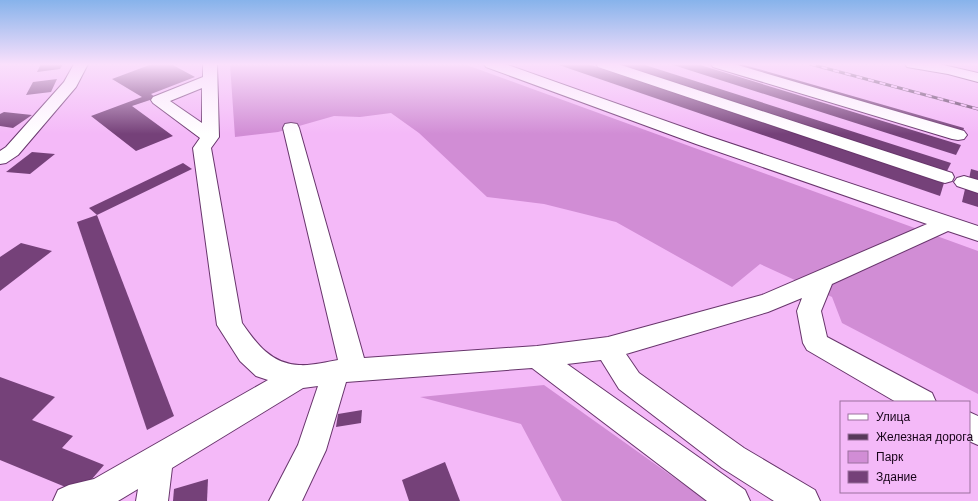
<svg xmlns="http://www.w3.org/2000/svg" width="978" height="501" font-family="Helvetica,sans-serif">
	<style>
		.green { fill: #d18dd5 }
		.building { fill: #754179 }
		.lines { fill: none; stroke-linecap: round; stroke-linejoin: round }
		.minor-casing { stroke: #68356c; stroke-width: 2 }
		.minor { fill: #fff; fill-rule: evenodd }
		.rail-casing { stroke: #57395a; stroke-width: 3 }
		.rail { stroke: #f4b9f8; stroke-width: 2; stroke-dasharray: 6; stroke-linecap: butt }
	</style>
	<rect width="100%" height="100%" fill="#f4b9f8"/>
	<g class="green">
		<polygon points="230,64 464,64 978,251 978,394 842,323 832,297 760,264 732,287 616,222 544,204 487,197 419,133 391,113 360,117 334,116 278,132 235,137"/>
		<polygon points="544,385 707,501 562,501 521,424 420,397"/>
	</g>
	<g class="building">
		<polygon points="41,64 63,64 60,69 37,72"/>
		<polygon points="152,64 171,64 195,77 151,94 156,98 132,106 173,136 136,151 91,116 142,97 112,79"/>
		<polygon points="556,64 588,64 944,183 940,196"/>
		<polygon points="614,64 642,64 951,163 946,173"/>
		<polygon points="670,64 697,64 961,145 956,155"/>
		<polygon points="724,64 741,64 964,128 962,134"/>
		<polygon points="57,79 51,92 26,95 33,82"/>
		<polygon points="4,112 32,115 13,128 0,126 0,114"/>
		<polygon points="32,152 55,154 30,174 6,172"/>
		<polygon points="183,163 192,169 97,215 89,208"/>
		<polygon points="971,169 978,171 978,182 969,179"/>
		<polygon points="965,189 978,193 978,207 962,202"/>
		<polygon points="97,215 174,416 147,430 77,222"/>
		<polygon points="21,243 52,251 0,291 0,257"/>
		<polygon points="0,377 55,397 32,420 73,436 62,448 104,465 80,493 0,460"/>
		<polygon points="362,410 361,423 336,427 338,414"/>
		<polygon points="445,462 460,501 409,501 402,480"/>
		<polygon points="208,479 207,501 173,501 174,489"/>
	</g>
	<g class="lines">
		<defs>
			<g id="minor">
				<polygon points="74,64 88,64 76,87 18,155 6,163 0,164 0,151 6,147 64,82"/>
				<path d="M203 64H217L219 137 211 148 242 323C256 343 271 364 299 365 311 366 326 362 338 360L283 128 285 124 291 123 297 124 299 128 364 358 537 346 608 337 762 295 927 224 696 144 486 67 484 64H505L708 136 978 226V241L948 231 832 284 821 311 827 337 932 393 936 402H896L807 350 803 343 797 311 802 298 768 312 626 354 639 373 744 448 815 490 820 501H774L722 468 619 389 601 360 567 364 745 490 750 501H707L532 368 346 382 326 450 302 501H269L298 445 318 386 303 388 172 468 168 501H136L138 489 118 501H53L58 490 69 485 94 479 268 380 256 376 240 361 217 325 193 148 200 138 153 103 151 100 153 97 203 77ZM202 88V123L170 101Z"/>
				<polygon points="596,64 618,64 952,173 954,177 952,181 945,183 938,181 598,67"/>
				<polygon points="711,64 734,64 964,131 967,135 964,139 958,140 952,139 713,67"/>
				<polygon points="905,64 939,64 978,73 978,82 948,74 907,67"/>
				<polygon points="964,176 978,180 978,193 957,186 954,182 957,178"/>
				<polygon points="969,412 978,416 978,445 969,441"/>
			</g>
		</defs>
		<use href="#minor" class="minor-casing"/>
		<use href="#minor" class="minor"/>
		<defs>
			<polyline id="rail" points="810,64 978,109"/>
		</defs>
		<use href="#rail" class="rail-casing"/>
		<use href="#rail" class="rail"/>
	</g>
	<linearGradient id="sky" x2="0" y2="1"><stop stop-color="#87b3eb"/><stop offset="0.48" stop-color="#fae0fc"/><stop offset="1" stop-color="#fae0fc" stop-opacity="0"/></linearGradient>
	<rect width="978" height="134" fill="url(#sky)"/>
	<rect x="840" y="401" width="130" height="92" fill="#f4b9f8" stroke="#9b709e"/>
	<rect x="848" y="414" width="20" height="6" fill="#ffffff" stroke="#9b709e"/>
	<text x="876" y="421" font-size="12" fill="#160318">Улица</text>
	<rect x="848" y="434" width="20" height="6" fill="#57395a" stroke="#9b709e"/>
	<text x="876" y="441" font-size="12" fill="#160318">Железная дорога</text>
	<rect x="848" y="451" width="20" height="12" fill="#d18dd5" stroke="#9b709e"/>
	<text x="876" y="461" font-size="12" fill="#160318">Парк</text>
	<rect x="848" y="471" width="20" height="12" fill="#754179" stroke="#9b709e"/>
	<text x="876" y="481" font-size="12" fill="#160318">Здание</text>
</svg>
